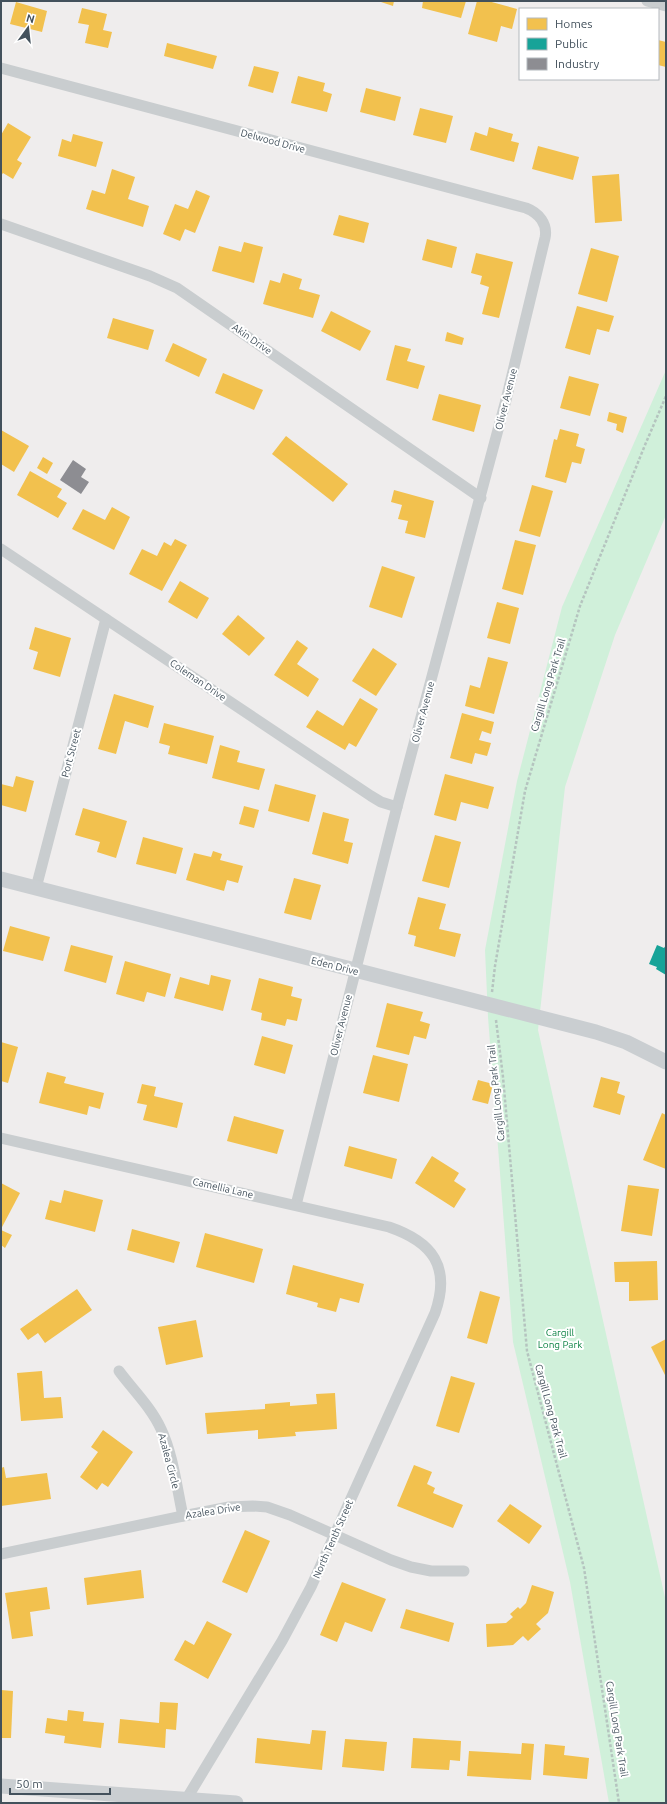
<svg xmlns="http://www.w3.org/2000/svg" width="667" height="1804" font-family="Ubuntu,sans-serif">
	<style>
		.green { fill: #d0f0da }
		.homes { fill: #f2c14e }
		.public { fill: #17a398 }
		.industry { fill: #8d8d92 }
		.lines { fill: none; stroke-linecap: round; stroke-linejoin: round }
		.path { stroke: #b5c4bf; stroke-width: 2.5; stroke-dasharray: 3 2; stroke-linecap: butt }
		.street { stroke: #c9cdcf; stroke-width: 11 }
		.secondary { stroke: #caced1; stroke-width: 15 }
		.labels { text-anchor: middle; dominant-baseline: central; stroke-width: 4; stroke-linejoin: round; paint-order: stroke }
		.street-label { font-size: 10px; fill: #43515c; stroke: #fff }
		.park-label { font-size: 10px; fill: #0e8345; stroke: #fff }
	</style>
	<rect width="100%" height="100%" fill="#efeded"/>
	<polygon class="green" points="666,370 666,515 615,635 565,787 538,1030 666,1602 666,1803 609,1803 570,1582 513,1342 488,1017 485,950 517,781 562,607"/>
	<g class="homes">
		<polygon points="378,1 394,1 393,6"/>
		<polygon points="423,1 466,1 461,18 422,8"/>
		<polygon points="477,1 488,1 517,9 512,29 501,26 497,42 468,34"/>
		<polygon points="16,2 47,11 42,32 10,24"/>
		<polygon points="82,8 107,14 103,30 112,32 108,48 85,43 89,25 78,23"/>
		<polygon points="658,40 666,42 666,67 658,65"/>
		<polygon points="167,43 217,56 213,69 164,56"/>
		<polygon points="254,66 279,72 273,93 248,86"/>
		<polygon points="298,76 325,83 323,91 332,94 327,112 291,103"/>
		<polygon points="366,88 401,97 395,121 360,112"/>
		<polygon points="420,108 453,116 446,143 413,135"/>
		<polygon points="8,123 31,137 17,160 22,163 13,179 3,173 1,176 1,135"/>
		<polygon points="489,127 513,134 511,141 519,143 514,162 470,150 475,132 487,136"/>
		<polygon points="73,134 103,142 96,167 58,156 62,139 71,142"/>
		<polygon points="538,146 579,157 573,180 532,169"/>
		<polygon points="112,169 135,177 128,199 149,206 143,227 86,209 92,190 105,194"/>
		<polygon points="619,174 622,221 595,223 592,176"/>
		<polygon points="196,190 210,196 195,233 185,229 180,241 163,234 175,204 188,209"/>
		<polygon points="339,215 369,223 364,243 333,235"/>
		<polygon points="427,239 457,247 452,268 422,260"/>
		<polygon points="244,242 263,247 254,283 212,271 219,246 241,252"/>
		<polygon points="591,248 619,256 607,302 578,294"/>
		<polygon points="476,253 513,262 499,318 482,314 489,287 480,284 482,276 471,273"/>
		<polygon points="283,273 302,279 299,289 320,295 313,318 263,304 270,280 280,283"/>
		<polygon points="577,306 614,316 609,332 597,329 590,355 565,348"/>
		<polygon points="331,311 371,331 360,351 321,331"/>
		<polygon points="113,318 154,330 148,350 107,338"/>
		<polygon points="447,332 464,338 462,345 445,341"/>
		<polygon points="173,343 207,359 199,377 165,361"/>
		<polygon points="395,345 411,349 407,361 425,366 418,389 386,380"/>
		<polygon points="223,373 263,390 254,410 215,393"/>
		<polygon points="569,376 599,384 590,416 560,408"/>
		<polygon points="439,394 481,405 474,432 432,420"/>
		<polygon points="609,412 627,417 623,433 616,430 617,424 607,421"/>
		<polygon points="560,429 579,434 576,446 585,449 581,464 572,462 566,483 545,477 554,439 557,440"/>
		<polygon points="1,430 29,446 14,472 1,464"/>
		<polygon points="286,436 348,484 333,502 272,454"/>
		<polygon points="43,457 53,463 47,474 37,468"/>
		<polygon points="30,471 62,489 57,497 67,503 58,518 17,495"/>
		<polygon points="532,485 553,491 540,537 519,531"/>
		<polygon points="394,490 434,501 425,538 405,533 408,521 398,519 402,505 391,502"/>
		<polygon points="112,507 130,517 114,550 72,529 83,509 105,520"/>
		<polygon points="175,539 187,545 162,591 129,574 142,549 157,556 164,542 171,546"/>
		<polygon points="515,540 536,545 523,595 502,589"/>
		<polygon points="382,566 415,577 402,618 369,607"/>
		<polygon points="180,581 209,598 197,619 168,602"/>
		<polygon points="497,602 519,608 510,644 487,638"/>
		<polygon points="238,615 265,638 249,656 222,634"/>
		<polygon points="35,627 71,638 60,677 33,669 38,652 29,649"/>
		<polygon points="297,640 308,648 297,664 319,679 308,697 274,675"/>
		<polygon points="373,648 397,664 376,696 352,681"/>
		<polygon points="488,657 508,662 494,714 465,706 470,685 480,688"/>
		<polygon points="114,694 154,706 148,728 125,721 116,754 98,749"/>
		<polygon points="360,698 378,709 356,747 349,743 345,750 306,727 317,710 343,726"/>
		<polygon points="462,713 494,722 491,734 482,731 479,740 491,743 487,756 475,753 472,764 450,758"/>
		<polygon points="164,723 214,736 207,764 168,754 170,746 159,743"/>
		<polygon points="220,745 240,751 237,762 265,769 259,790 212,778"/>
		<polygon points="445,774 494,787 488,809 461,802 456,821 434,815"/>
		<polygon points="16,776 34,781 26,812 1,805 1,784 13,787"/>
		<polygon points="275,784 316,795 309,822 268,811"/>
		<polygon points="244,806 259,810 254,828 239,824"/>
		<polygon points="83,808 127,821 116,858 97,852 100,842 75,835"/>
		<polygon points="323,812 349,819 344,841 353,843 348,864 312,854"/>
		<polygon points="435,835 461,842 449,888 422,881"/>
		<polygon points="143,837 183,848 176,874 136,864"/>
		<polygon points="213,851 222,854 220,860 243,866 238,883 227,880 224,891 186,880 194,853 211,857"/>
		<polygon points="294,878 321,885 311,920 284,913"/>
		<polygon points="418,897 446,904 439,929 461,934 455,957 414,946 416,936 408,934"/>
		<polygon points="10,926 50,937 43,961 3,951"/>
		<polygon points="71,945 113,956 106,983 64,971"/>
		<polygon points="125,961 171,974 165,997 147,992 144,1002 116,994"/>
		<polygon points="211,975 231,980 223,1011 174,998 180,977 209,985"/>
		<polygon points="259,978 293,987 291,996 302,999 297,1021 287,1019 285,1026 261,1020 262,1013 251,1010"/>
		<polygon points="387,1003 423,1012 420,1021 430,1024 426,1039 414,1036 409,1055 376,1047"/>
		<polygon points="262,1036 293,1045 285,1074 254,1065"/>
		<polygon points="1,1042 18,1047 8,1083 1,1081"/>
		<polygon points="373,1055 408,1064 399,1102 363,1093"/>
		<polygon points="47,1072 66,1077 64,1083 104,1093 100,1109 89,1106 87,1115 39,1103"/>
		<polygon points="601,1077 620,1082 617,1093 625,1096 620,1115 593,1107"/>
		<polygon points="478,1080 493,1084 488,1104 472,1100"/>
		<polygon points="142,1084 156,1087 154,1096 183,1103 177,1128 143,1120 147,1105 137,1103"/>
		<polygon points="662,1113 666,1115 666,1169 643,1160"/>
		<polygon points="234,1116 284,1130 277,1154 227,1141"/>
		<polygon points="349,1146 397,1159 392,1179 344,1166"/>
		<polygon points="432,1156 459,1173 454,1181 466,1189 454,1208 415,1183"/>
		<polygon points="1,1183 20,1193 1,1229"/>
		<polygon points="628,1185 659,1189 652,1236 621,1231"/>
		<polygon points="64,1190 103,1200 95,1232 45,1219 50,1200 61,1203"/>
		<polygon points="132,1229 180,1242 174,1263 127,1250"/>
		<polygon points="1,1230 12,1235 5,1248 1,1245"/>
		<polygon points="205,1233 263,1249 254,1283 196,1267"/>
		<polygon points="657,1261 658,1300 629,1301 629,1282 615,1282 614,1262"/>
		<polygon points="293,1265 364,1284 359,1303 340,1298 336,1312 317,1307 318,1303 286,1294"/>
		<polygon points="77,1289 92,1310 45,1343 38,1333 28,1340 20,1329"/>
		<polygon points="480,1291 500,1297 487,1344 467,1338"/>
		<polygon points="196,1320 203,1357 166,1365 158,1327"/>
		<polygon points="666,1339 666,1377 651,1347"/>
		<polygon points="42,1371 44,1398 61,1397 63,1418 21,1421 17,1373"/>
		<polygon points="451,1376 475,1383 459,1433 436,1426"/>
		<polygon points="335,1393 337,1429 295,1432 296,1436 258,1439 258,1430 207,1434 205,1413 265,1409 265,1404 290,1402 290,1406 317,1404 316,1394"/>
		<polygon points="103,1430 133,1452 108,1487 102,1483 97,1490 80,1477 98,1452 91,1447"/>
		<polygon points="414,1465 432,1472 427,1484 435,1488 433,1493 463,1505 453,1528 397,1506"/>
		<polygon points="4,1467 6,1478 47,1473 51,1499 1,1506 1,1468"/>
		<polygon points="510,1504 542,1526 529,1544 497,1521"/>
		<polygon points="245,1530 270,1541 247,1593 222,1582"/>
		<polygon points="141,1570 144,1598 87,1605 84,1578"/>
		<polygon points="342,1582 386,1599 372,1632 345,1622 337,1642 320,1635"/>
		<polygon points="532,1585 554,1592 548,1613 536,1624 541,1629 528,1641 523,1636 513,1645 487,1647 486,1624 506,1623 513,1617 510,1614 518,1607 520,1609 526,1603"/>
		<polygon points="47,1587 50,1609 30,1612 33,1636 12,1639 5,1593"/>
		<polygon points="406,1609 454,1623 449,1642 400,1628"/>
		<polygon points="207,1621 232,1634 208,1679 174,1660 185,1640 194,1645"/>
		<polygon points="1,1690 13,1691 11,1738 1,1738"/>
		<polygon points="160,1702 178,1703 176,1730 166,1729 165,1748 118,1743 120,1719 159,1723"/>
		<polygon points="68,1710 84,1712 83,1721 104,1723 101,1748 64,1743 65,1736 45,1733 47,1718 67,1721"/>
		<polygon points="312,1730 326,1731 322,1770 255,1763 257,1738 310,1744"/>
		<polygon points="413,1738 461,1741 460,1761 450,1760 449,1770 411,1768"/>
		<polygon points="345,1739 387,1742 384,1771 342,1767"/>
		<polygon points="522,1743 534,1744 531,1780 467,1776 469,1751 521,1754"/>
		<polygon points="545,1744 565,1746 564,1755 589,1758 587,1779 543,1775"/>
	</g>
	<polygon class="public" points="657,945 664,948 666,945 666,975 656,969 657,967 649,964"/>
	<polygon class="industry" points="73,460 86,469 81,477 89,482 81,494 60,480"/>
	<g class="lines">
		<g class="path">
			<polyline points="492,992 495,966 525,791 580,606 645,445 666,396"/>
			<polyline points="496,1020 503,1077 527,1351 584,1568 619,1803"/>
		</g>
		<g class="street">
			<polyline points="647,1 666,6"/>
			<path d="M1 68 526 208C539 213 548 224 545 238L506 400 397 807 296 1205"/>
			<polyline points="1,224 150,276 177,288 481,498"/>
			<polyline points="1,549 371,796 381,802 397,807"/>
			<polyline points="36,888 106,619"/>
			<path d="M1 1138 389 1227C433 1242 451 1267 435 1313L311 1587 282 1641 184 1803"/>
			<path d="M119 1371C133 1390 151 1407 161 1429 173 1454 177 1489 183 1516"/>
			<polyline points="1,1554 183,1516 229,1507 253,1506 267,1507 290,1515 391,1560 411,1567 431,1571 464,1571"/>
		</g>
		<g class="secondary">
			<polyline points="1,879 596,1032 626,1042 666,1062"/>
			<polyline points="1,1786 236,1803"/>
		</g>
	</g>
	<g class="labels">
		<g class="street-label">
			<text transform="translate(273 141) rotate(15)">Delwood Drive</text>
			<text transform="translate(252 339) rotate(35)">Akin Drive</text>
			<text transform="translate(506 399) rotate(-76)">Oliver Avenue</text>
			<text transform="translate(198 680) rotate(34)">Coleman Drive</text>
			<text transform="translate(548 685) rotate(-73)">Cargill Long Park Trail</text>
			<text transform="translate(423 712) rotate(-75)">Oliver Avenue</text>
			<text transform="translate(71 753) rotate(-75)">Port Street</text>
			<text transform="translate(335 966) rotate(14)">Eden Drive</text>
			<text transform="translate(341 1025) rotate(-76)">Oliver Avenue</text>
			<text transform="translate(496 1093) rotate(-96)">Cargill Long Park Trail</text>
			<text transform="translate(223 1188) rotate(13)">Camellia Lane</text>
			<text transform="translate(551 1411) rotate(75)">Cargill Long Park Trail</text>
			<text transform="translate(169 1461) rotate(75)">Azalea Circle</text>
			<text transform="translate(213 1511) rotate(-9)">Azalea Drive</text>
			<text transform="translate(333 1539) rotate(-66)">North Tenth Street</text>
			<text transform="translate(617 1729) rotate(81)">Cargill Long Park Trail</text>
		</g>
		<g class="park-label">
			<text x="560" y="1332">Cargill<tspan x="560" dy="12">Long Park</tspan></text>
		</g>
	</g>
	<rect width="667" height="1804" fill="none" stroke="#43515c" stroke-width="4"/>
	<rect x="519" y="8" width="140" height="72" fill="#ffffff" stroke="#b4b9be"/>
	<rect x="527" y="18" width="20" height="12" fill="#f2c14e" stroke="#b4b9be"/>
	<text x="555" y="28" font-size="12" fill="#43515c">Homes</text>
	<rect x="527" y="38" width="20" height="12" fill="#17a398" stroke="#b4b9be"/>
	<text x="555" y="48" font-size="12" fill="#43515c">Public</text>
	<rect x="527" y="58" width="20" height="12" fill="#8d8d92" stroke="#b4b9be"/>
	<text x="555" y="68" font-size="12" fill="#43515c">Industry</text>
	<g transform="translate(28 28) rotate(15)" stroke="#ffffff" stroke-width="3" paint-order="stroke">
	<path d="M0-3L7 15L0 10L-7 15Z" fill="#43515c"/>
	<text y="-6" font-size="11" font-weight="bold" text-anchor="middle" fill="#43515c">N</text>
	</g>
	<path d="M10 1788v6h100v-6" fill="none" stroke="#43515c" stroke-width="2"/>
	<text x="16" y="1788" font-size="12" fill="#43515c" stroke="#ffffff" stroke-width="3" paint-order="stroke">50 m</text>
</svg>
